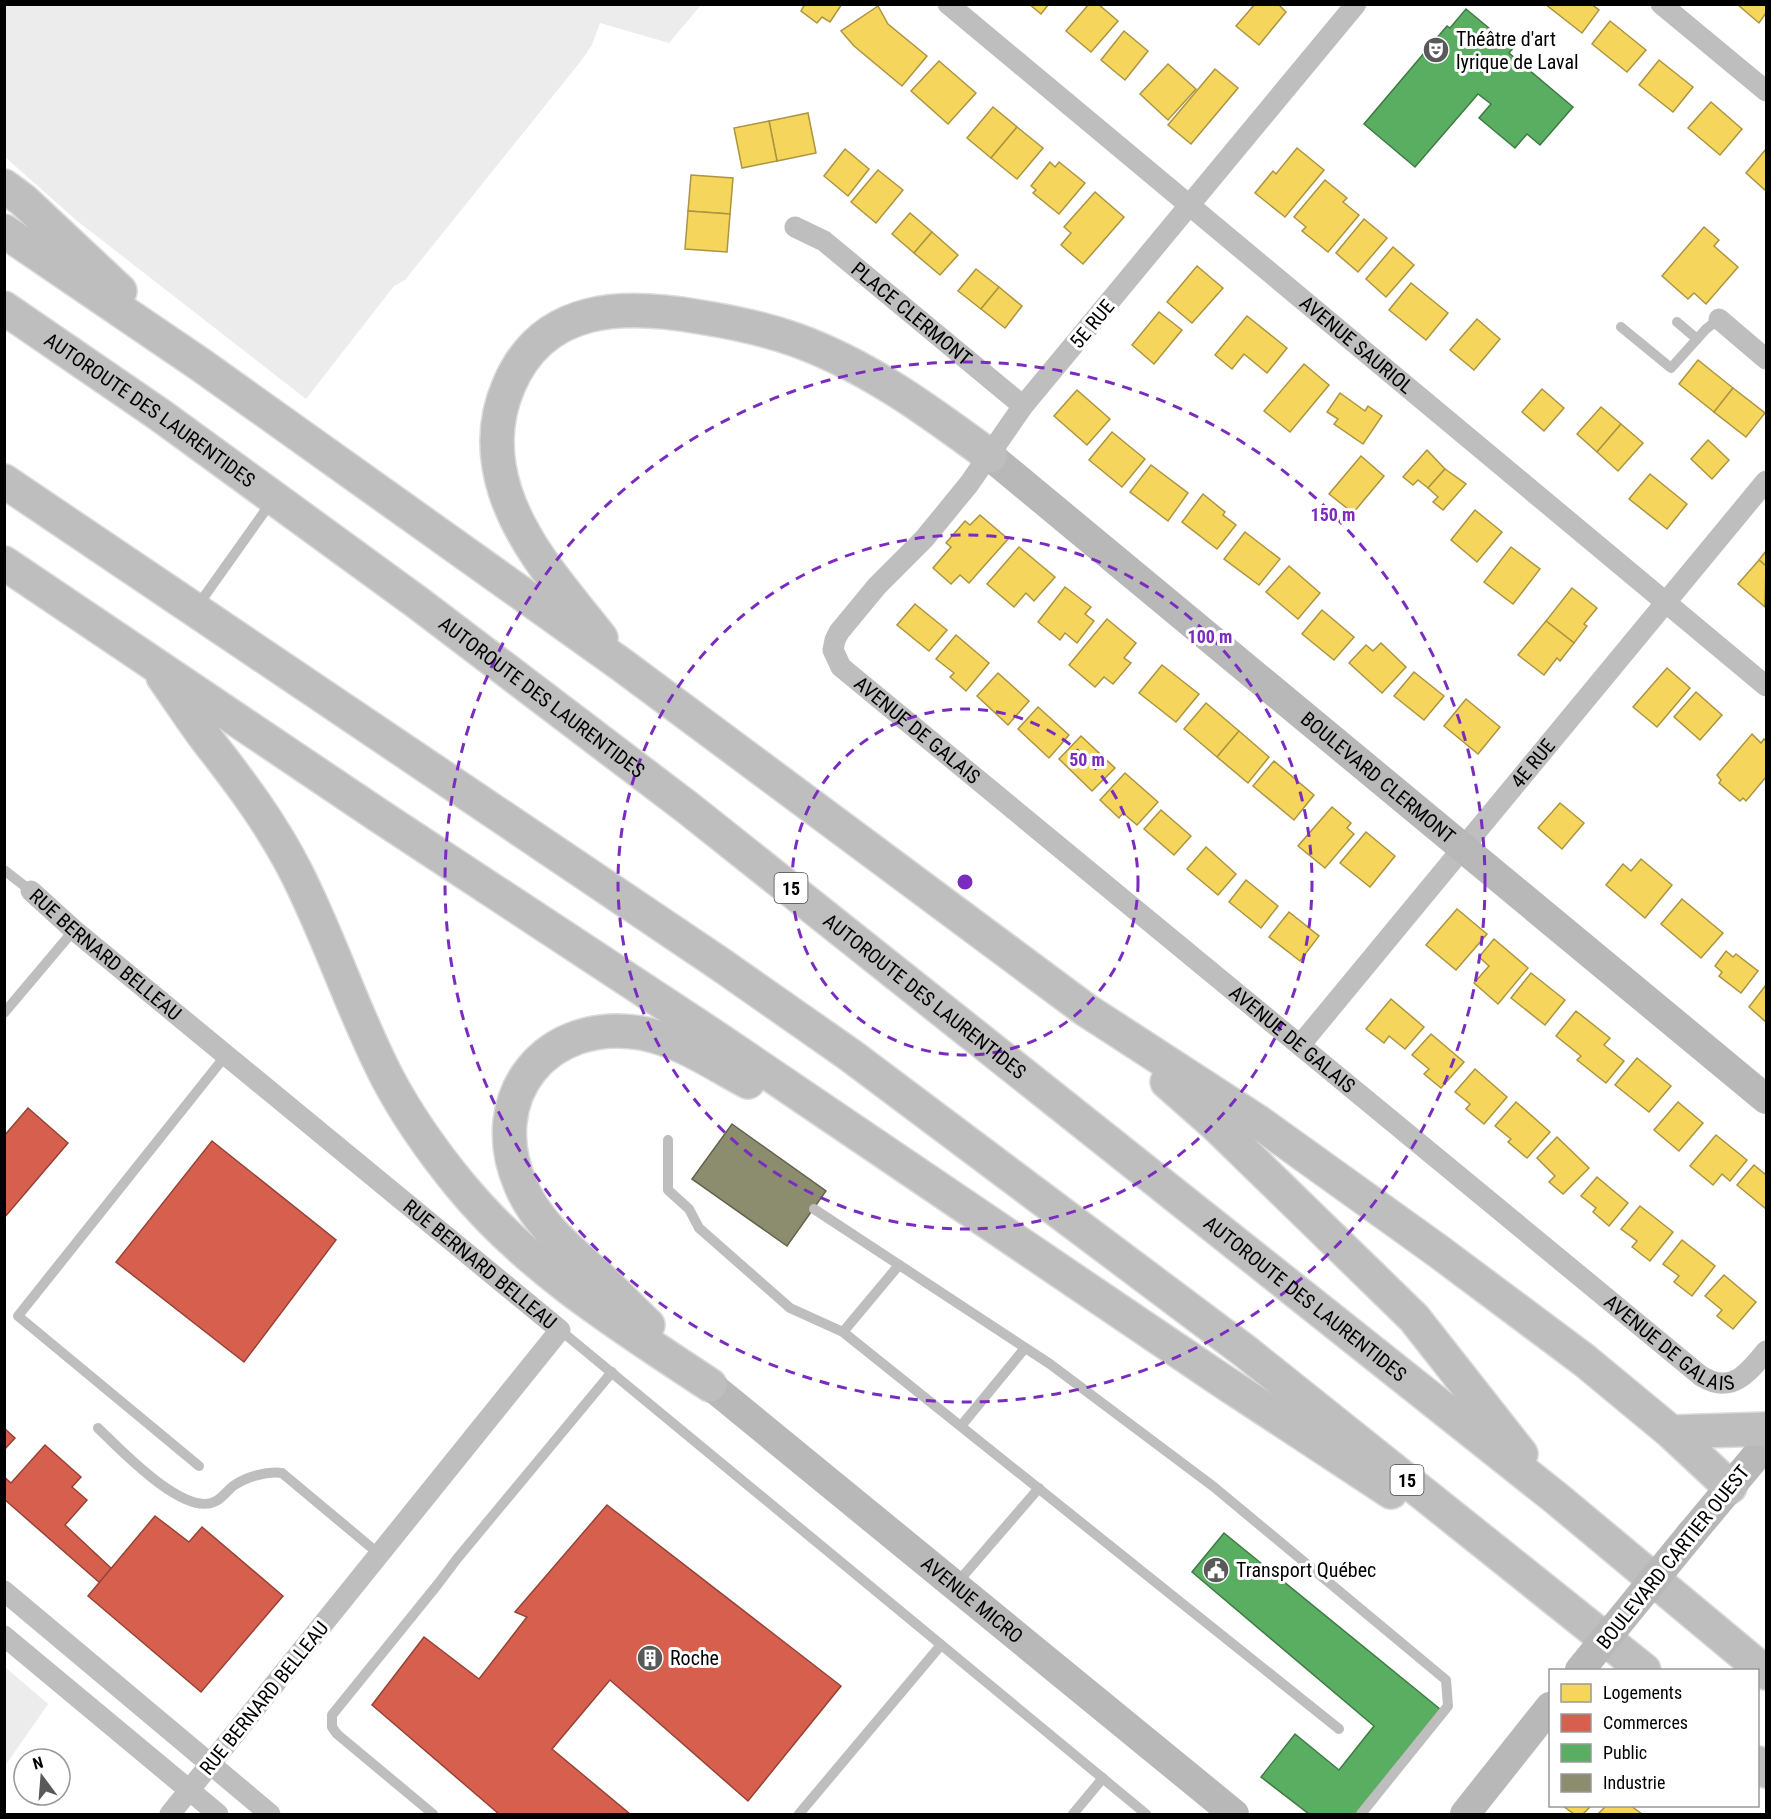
<svg xmlns="http://www.w3.org/2000/svg" width="1771" height="1819" font-family="'Roboto Condensed',sans-serif">
	<style>
		.green { fill: #ececec }
		.homes { fill: #f6d55c; stroke: #ac9540; stroke-width: 1.5 }
		.shops { fill: #d6604d; stroke: #964336; stroke-width: 1.5 }
		.public { fill: #5aae61; stroke: #3f7a44; stroke-width: 1.5 }
		.industry { fill: #8c8c6e; stroke: #62624d; stroke-width: 1.5 }
		.lines { fill: none; stroke-linecap: round; stroke-linejoin: round }
		.highway-casing { stroke: #dbdbdb; stroke-width: 36 }
		.lane { stroke: #bebebe; stroke-width: 10 }
		.street { stroke: #bebebe; stroke-width: 21 }
		.secondary { stroke: #b8b8b8; stroke-width: 30 }
		.highway { stroke: #bebebe; stroke-width: 33 }
		.secondary-bridge { stroke: #b8b8b8; stroke-width: 30 }
		.ring { fill: none; stroke: #7b2cbf; stroke-width: 3; stroke-dasharray: 10 8 }
		.labels { text-anchor: middle; dominant-baseline: central; stroke-width: 6; stroke-linejoin: round; paint-order: stroke }
		.shield { fill: #fff; stroke: #4c4c4c; stroke-width: 1.5 }
		.shield-label { font-size: 18px; font-weight: bold; fill: #000 }
		.poi-label { font-size: 20px; fill: #000; stroke: #fff; text-anchor: start }
		.street-label { font-size: 20px; fill: #000; stroke: #fff }
		.centre { fill: #7b2cbf; stroke: #fff; stroke-width: 3 }
		.ring-label { font-size: 18px; text-anchor: middle; font-weight: bold; fill: #7b2cbf; stroke: #fff; stroke-width: 6; stroke-linejoin: round; paint-order: stroke }
	</style>
	<rect width="100%" height="100%" fill="#fff"/>
	<g class="green">
		<polygon points="4,5 5,4 701,5 669,43 600,23 592,45 581,61 405,280 394,286 306,399 76,220 5,157"/>
		<polygon points="5,1667 48,1704 5,1766"/>
	</g>
	<g class="homes">
		<polygon points="805,4 842,4 830,22 822,17 817,23 801,11"/>
		<polygon points="1029,4 1049,4 1041,14"/>
		<polygon points="1089,4 1098,4 1118,21 1091,52 1066,31"/>
		<polygon points="1255,4 1278,4 1286,12 1259,45 1236,26"/>
		<polygon points="1545,4 1591,4 1599,10 1582,33"/>
		<polygon points="1737,4 1766,4 1766,13 1759,23"/>
		<polygon points="878,6 888,24 927,56 902,86 854,46 841,31"/>
		<polygon points="1610,21 1646,50 1627,72 1592,44"/>
		<polygon points="1124,31 1148,51 1125,80 1101,60"/>
		<polygon points="1659,60 1693,87 1673,112 1639,85"/>
		<polygon points="939,61 976,93 948,124 911,91"/>
		<polygon points="1168,64 1196,89 1168,120 1140,94"/>
		<polygon points="1215,69 1238,88 1191,144 1168,125"/>
		<polygon points="1711,102 1742,129 1720,155 1688,128"/>
		<polygon points="993,107 1017,127 991,158 967,138"/>
		<polygon points="808,113 816,153 777,161 769,121"/>
		<polygon points="769,121 777,161 742,168 734,128"/>
		<polygon points="1017,127 1043,148 1017,179 991,158"/>
		<polygon points="1297,148 1324,170 1285,217 1255,193 1273,171 1276,174"/>
		<polygon points="845,149 869,169 848,196 824,176"/>
		<polygon points="1766,149 1766,191 1746,173"/>
		<polygon points="1050,162 1055,167 1059,162 1085,183 1059,214 1033,193 1036,190 1031,186"/>
		<polygon points="878,170 903,190 876,223 851,202"/>
		<polygon points="691,175 733,178 730,214 688,211"/>
		<polygon points="1325,180 1347,198 1343,202 1359,215 1328,252 1302,231 1306,227 1294,217"/>
		<polygon points="1095,192 1124,217 1083,264 1061,245 1071,233 1064,227"/>
		<polygon points="688,211 730,214 727,252 685,249"/>
		<polygon points="910,213 932,232 914,253 892,234"/>
		<polygon points="1364,219 1387,238 1358,272 1336,253"/>
		<polygon points="1704,227 1719,240 1714,246 1738,267 1706,304 1694,293 1688,299 1662,276"/>
		<polygon points="932,232 958,255 940,275 914,253"/>
		<polygon points="1393,247 1414,265 1386,297 1366,279"/>
		<polygon points="1197,266 1223,288 1192,323 1167,302"/>
		<polygon points="976,269 999,287 981,309 958,291"/>
		<polygon points="1411,283 1448,313 1426,340 1389,310"/>
		<polygon points="999,287 1022,306 1005,328 981,309"/>
		<polygon points="1159,312 1182,330 1154,364 1132,345"/>
		<polygon points="1247,316 1287,348 1267,373 1244,354 1232,369 1215,355"/>
		<polygon points="1477,319 1500,339 1474,370 1450,350"/>
		<polygon points="1698,360 1733,388 1714,412 1679,384"/>
		<polygon points="1304,364 1329,385 1290,432 1264,411"/>
		<polygon points="1733,388 1765,413 1746,437 1714,412"/>
		<polygon points="1542,389 1564,408 1544,431 1522,412"/>
		<polygon points="1077,390 1110,419 1087,445 1054,416"/>
		<polygon points="1340,393 1365,411 1368,406 1382,416 1363,444 1334,424 1338,419 1327,412"/>
		<polygon points="1601,407 1621,424 1597,452 1577,434"/>
		<polygon points="1621,424 1643,443 1618,471 1597,452"/>
		<polygon points="1112,432 1145,459 1122,487 1089,460"/>
		<polygon points="1708,440 1729,460 1712,479 1691,459"/>
		<polygon points="1427,450 1445,469 1428,488 1418,480 1413,485 1403,477"/>
		<polygon points="1361,456 1384,476 1353,513 1329,494"/>
		<polygon points="1151,465 1188,493 1168,521 1130,492"/>
		<polygon points="1445,469 1466,484 1443,510 1433,502 1438,497 1428,488"/>
		<polygon points="1650,474 1687,504 1667,529 1629,499"/>
		<polygon points="1203,494 1225,512 1223,515 1236,525 1217,549 1182,522"/>
		<polygon points="1475,510 1502,532 1477,562 1451,540"/>
		<polygon points="980,515 1008,539 969,583 960,575 951,584 933,568 951,547 946,543 965,521 970,525"/>
		<polygon points="1245,532 1280,559 1259,585 1224,559"/>
		<polygon points="1019,547 1055,577 1034,601 1026,593 1014,607 987,584"/>
		<polygon points="1511,547 1540,569 1513,604 1484,582"/>
		<polygon points="1766,551 1766,566 1759,560"/>
		<polygon points="1759,560 1766,566 1765,607 1738,584"/>
		<polygon points="1289,566 1320,593 1298,619 1266,592"/>
		<polygon points="1065,587 1091,607 1085,614 1094,621 1077,643 1065,633 1060,640 1038,622"/>
		<polygon points="1572,588 1597,608 1584,624 1587,626 1574,643 1546,621"/>
		<polygon points="915,604 947,630 929,651 897,625"/>
		<polygon points="1322,610 1354,637 1334,660 1302,634"/>
		<polygon points="1107,619 1136,643 1124,658 1131,663 1113,684 1104,677 1095,687 1069,665"/>
		<polygon points="1546,621 1574,643 1560,661 1557,658 1544,675 1518,655"/>
		<polygon points="956,635 989,663 966,691 950,677 954,673 936,659"/>
		<polygon points="1381,643 1406,667 1382,693 1349,663 1366,645 1373,651"/>
		<polygon points="1162,665 1199,694 1176,722 1139,693"/>
		<polygon points="1667,668 1690,688 1657,727 1633,707"/>
		<polygon points="1414,672 1444,696 1424,720 1394,696"/>
		<polygon points="998,673 1029,701 1008,725 977,696"/>
		<polygon points="1696,692 1722,715 1700,740 1674,717"/>
		<polygon points="1466,699 1500,727 1478,754 1444,726"/>
		<polygon points="1206,703 1239,731 1217,757 1184,729"/>
		<polygon points="1038,707 1069,735 1049,758 1018,729"/>
		<polygon points="1239,731 1269,757 1248,783 1217,757"/>
		<polygon points="1752,734 1761,743 1764,739 1766,741 1766,777 1746,801 1743,798 1740,801 1719,783 1721,780 1717,775"/>
		<polygon points="1081,736 1115,768 1092,791 1059,759"/>
		<polygon points="1274,761 1314,795 1294,820 1253,786"/>
		<polygon points="1125,773 1158,802 1137,825 1123,813 1119,818 1100,800"/>
		<polygon points="1560,803 1584,823 1562,849 1538,828"/>
		<polygon points="1332,807 1351,823 1347,828 1354,834 1325,868 1298,846"/>
		<polygon points="1161,810 1191,836 1174,855 1144,829"/>
		<polygon points="1366,832 1395,856 1370,887 1340,863"/>
		<polygon points="1206,847 1236,874 1218,895 1187,869"/>
		<polygon points="1641,859 1672,885 1645,918 1606,885 1623,864 1631,871"/>
		<polygon points="1246,880 1278,906 1261,928 1229,902"/>
		<polygon points="1682,899 1723,933 1701,958 1661,924"/>
		<polygon points="1457,909 1487,934 1456,970 1426,945"/>
		<polygon points="1289,912 1319,936 1300,961 1269,937"/>
		<polygon points="1494,939 1528,968 1498,1004 1474,983 1489,966 1479,957"/>
		<polygon points="1726,951 1733,957 1736,954 1758,971 1741,993 1719,976 1722,972 1715,966"/>
		<polygon points="1531,973 1565,1000 1545,1025 1511,998"/>
		<polygon points="1766,985 1766,1022 1749,1007"/>
		<polygon points="1391,999 1424,1027 1405,1049 1389,1036 1384,1043 1366,1029"/>
		<polygon points="1576,1011 1610,1038 1604,1045 1624,1061 1606,1083 1577,1060 1581,1056 1556,1036"/>
		<polygon points="1431,1034 1464,1062 1441,1088 1424,1074 1429,1069 1412,1055"/>
		<polygon points="1637,1058 1671,1086 1649,1112 1615,1085"/>
		<polygon points="1475,1069 1507,1097 1484,1124 1466,1109 1470,1104 1455,1092"/>
		<polygon points="1516,1102 1550,1132 1527,1158 1508,1142 1511,1139 1495,1126"/>
		<polygon points="1678,1102 1703,1123 1679,1151 1654,1130"/>
		<polygon points="1716,1135 1747,1160 1730,1181 1722,1174 1713,1185 1690,1166"/>
		<polygon points="1557,1137 1589,1168 1563,1194 1549,1182 1555,1176 1537,1158"/>
		<polygon points="1754,1165 1766,1175 1766,1209 1737,1185"/>
		<polygon points="1597,1177 1628,1203 1609,1226 1593,1212 1596,1208 1581,1196"/>
		<polygon points="1640,1206 1673,1232 1650,1261 1632,1247 1637,1241 1621,1229"/>
		<polygon points="1682,1240 1715,1266 1692,1296 1674,1282 1679,1276 1663,1264"/>
		<polygon points="1724,1275 1756,1302 1733,1329 1717,1316 1722,1310 1705,1296"/>
		<polygon points="1563,1806 1591,1806 1583,1814 1574,1814"/>
		<polygon points="1606,1806 1631,1806 1642,1814 1598,1814"/>
	</g>
	<g class="shops">
		<polygon points="28,1108 68,1143 4,1218 4,1136"/>
		<polygon points="212,1141 336,1240 244,1362 116,1262"/>
		<polygon points="4,1428 15,1438 4,1450"/>
		<polygon points="45,1445 81,1477 72,1487 87,1500 65,1525 112,1569 100,1583 4,1499 4,1477 11,1483"/>
		<polygon points="607,1505 841,1686 748,1801 610,1680 552,1749 630,1814 499,1814 372,1705 424,1637 479,1679 527,1617 515,1612"/>
		<polygon points="155,1516 189,1542 202,1527 283,1596 201,1692 88,1596"/>
	</g>
	<g class="public">
		<polygon points="1466,9 1513,48 1509,53 1573,107 1540,145 1527,134 1515,148 1479,118 1491,104 1478,94 1415,167 1364,124 1447,26 1450,28"/>
		<polygon points="1224,1533 1440,1709 1356,1814 1309,1814 1261,1777 1295,1734 1339,1770 1374,1726 1192,1572"/>
	</g>
	<polygon class="industry" points="732,1124 826,1191 787,1246 692,1179"/>
	<g class="lines">
		<defs>
			<g id="highway">
				<polyline points="4,186 23,200 120,291"/>
				<polyline points="4,231 201,365 622,665 1086,1010 1257,1121 1438,1251 1584,1360 1671,1432 1730,1487"/>
				<path id="s8" d="M4 308 160 415 418 603 688 808 1556 1498 1766 1673"/>
				<polyline points="4,481 720,964 850,1055 1246,1352 1644,1670"/>
				<polyline points="4,563 378,815 712,1035 1221,1380 1391,1492"/>
				<path d="M601 638C565 592 523 547 505 491 494 456 494 419 509 385 544 303 625 304 700 317 732 322 765 329 796 340 868 366 929 411 990 456"/>
				<path d="M163 677C178 698 192 720 208 741 240 782 271 823 295 870 330 938 353 1012 388 1079 408 1117 433 1152 460 1185 529 1269 621 1326 710 1385"/>
				<polyline points="1167,1082 1218,1127 1414,1318 1521,1454"/>
				<path d="M648 1325C632 1310 616 1293 600 1278 570 1250 537 1224 521 1186 482 1097 546 1017 641 1033 680 1040 714 1064 748 1082"/>
				<polyline points="1671,1432 1766,1429"/>
				<polyline points="1758,1763 1766,1771"/>
			</g>
		</defs>
		<use href="#highway" class="highway-casing"/>
		<g class="lane">
			<polyline points="1677,322 1697,339"/>
			<polyline points="1621,327 1671,368 1706,329 1719,319"/>
			<polyline points="196,608 272,501"/>
			<polyline points="4,870 31,891"/>
			<polyline points="4,1013 74,930"/>
			<polyline points="668,1140 668,1190 689,1209 699,1228 790,1308 843,1332 1339,1729"/>
			<polyline points="814,1209 1050,1364 1214,1487 1446,1680 1448,1706 1361,1814"/>
			<polyline points="560,1330 1146,1814"/>
			<polyline points="843,1332 899,1265"/>
			<polyline points="961,1426 1025,1348"/>
			<path d="M98 1428C118 1447 185 1519 216 1501 222 1498 227 1491 233 1486 246 1477 266 1471 282 1473L379 1554"/>
			<polyline points="199,1466 18,1316 226,1055"/>
			<polyline points="957,1583 1039,1488"/>
			<polyline points="433,1814 337,1734 332,1727 332,1715 438,1584 456,1560 612,1372"/>
			<polyline points="799,1814 941,1645"/>
			<polyline points="1073,1814 1103,1778"/>
		</g>
		<g class="street">
			<path id="s1" d="M948 4 1766 686"/>
			<path id="s2" d="M1356 4 1023 406 969 484 924 539 877 586 839 632 835 640 833 650 841 667 1701 1376C1732 1395 1748 1373 1766 1351"/>
			<polyline points="1661,4 1766,91"/>
			<path id="s3" d="M795 227 824 241 1023 406"/>
			<polyline points="1719,319 1766,359"/>
			<path id="s4" d="M31 891 74 930 560 1330 170 1814"/>
			<path id="s5" d="M1301 1044 1766 481"/>
			<polyline points="4,1591 270,1814"/>
			<polyline points="4,1636 218,1814"/>
		</g>
		<g class="secondary">
			<path id="s6" d="M990 456 1766 1099"/>
			<path id="s7" d="M710 1385 1234 1814"/>
			<polyline points="1691,1534 1766,1444"/>
			<polyline points="1465,1814 1550,1707"/>
		</g>
		<use href="#highway" class="highway"/>
		<polyline class="secondary-bridge" points="1580,1670 1691,1534"/>
	</g>
	<g class="ring">
		<circle cx="965" cy="882" r="173"/>
		<circle cx="965" cy="882" r="347"/>
		<circle cx="965" cy="882" r="520"/>
	</g>
	<defs>
		<symbol id="theatre-disc" viewBox="-11 -11 22 22"><circle r="9.5" fill="#595959" stroke="#fff"/><path d="M-5-5.5Q0-4 5-5.5V0Q5 5 0 6Q-5 5-5 0ZM-3.3-2.5H-1v1.5H-3.3ZM1-2.5H3.3v1.5H1ZM-2.8 1Q0 5.5 2.8 1Z" fill="#fff"/></symbol>
		<symbol id="civic-disc" viewBox="-11 -11 22 22"><circle r="9.5" fill="#595959" stroke="#fff"/><path d="M-.6-6.5H3V-4.5H.6V-3L4-1V1h2V6H-6V1h2V-1L-.6-3ZM-1.2 2.5V6h2.4V2.5Z" fill="#fff"/></symbol>
		<symbol id="building-disc" viewBox="-11 -11 22 22"><circle r="9.5" fill="#595959" stroke="#fff"/><path d="M-4-6H4V6H1V3H-1V6H-4ZM-2.5-4.3h1.7v1.8h-1.7ZM.8-4.3h1.7v1.8H.8ZM-2.5-1h1.7V.8h-1.7ZM.8-1h1.7V.8H.8Z" fill="#fff"/></symbol>
	</defs>
	<g fill-rule="evenodd">
		<use href="#theatre-disc" x="1421" y="35" width="30" height="30"/>
		<use href="#civic-disc" x="1201" y="1555" width="30" height="30"/>
		<use href="#building-disc" x="635" y="1643" width="30" height="30"/>
	</g>
	<g class="labels">
		<g class="shield">
			<rect x="774.5" y="873" width="33" height="30" rx="4.5"/>
			<rect x="1390.5" y="1465" width="33" height="30" rx="4.5"/>
		</g>
		<g class="shield-label">
			<text x="791" y="888">15</text>
			<text x="1407" y="1480">15</text>
		</g>
		<g class="poi-label">
			<text x="1456" y="39">Théâtre d'art<tspan x="1456" dy="23">lyrique de Laval</tspan></text>
			<text x="1236" y="1570">Transport Québec</text>
			<text x="670" y="1658">Roche</text>
		</g>
		<g class="street-label">
			<text stroke="none"><textPath href="#s3" startOffset="146">PLACE CLERMONT</textPath></text>
			<text transform="translate(1092 324) rotate(-50)">5E RUE</text>
			<text stroke="none"><textPath href="#s1" startOffset="532">AVENUE SAURIOL</textPath></text>
			<text stroke="none"><textPath href="#s8" startOffset="178">AUTOROUTE DES LAURENTIDES</textPath></text>
			<text stroke="none"><textPath href="#s8" startOffset="664">AUTOROUTE DES LAURENTIDES</textPath></text>
			<text stroke="none"><textPath href="#s2" startOffset="951">AVENUE DE GALAIS</textPath></text>
			<text stroke="none"><textPath href="#s5" startOffset="364">4E RUE</textPath></text>
			<text stroke="none"><textPath href="#s6" startOffset="504">BOULEVARD CLERMONT</textPath></text>
			<text stroke="none"><textPath href="#s4" startOffset="98">RUE BERNARD BELLEAU</textPath></text>
			<text stroke="none"><textPath href="#s8" startOffset="1150">AUTOROUTE DES LAURENTIDES</textPath></text>
			<text stroke="none"><textPath href="#s2" startOffset="1437">AVENUE DE GALAIS</textPath></text>
			<text stroke="none"><textPath href="#s4" startOffset="584">RUE BERNARD BELLEAU</textPath></text>
			<text stroke="none"><textPath href="#s8" startOffset="1636">AUTOROUTE DES LAURENTIDES</textPath></text>
			<text stroke="none"><textPath href="#s2" startOffset="1923">AVENUE DE GALAIS</textPath></text>
			<text transform="translate(1673 1557) rotate(-51)">BOULEVARD CARTIER OUEST</text>
			<text stroke="none"><textPath href="#s7" startOffset="339">AVENUE MICRO</textPath></text>
			<text transform="translate(264 1698) rotate(-51)">RUE BERNARD BELLEAU</text>
		</g>
	</g>
	<circle cx="965" cy="882" r="9" class="centre"/>
	<g class="ring-label">
		<text x="1333" y="521">150 m</text>
		<text x="1210" y="643">100 m</text>
		<text x="1087" y="766">50 m</text>
	</g>
	<rect width="1771" height="1819" fill="none" stroke="#000000" stroke-width="12"/>
	<rect x="1549" y="1669" width="210" height="138" fill="#ffffff" stroke="#999999" stroke-width="1.5"/>
	<rect x="1561" y="1684" width="30" height="18" fill="#f6d55c" stroke="#999999" stroke-width="1.5"/>
	<text x="1603" y="1699" font-size="18" fill="#000000">Logements</text>
	<rect x="1561" y="1714" width="30" height="18" fill="#d6604d" stroke="#999999" stroke-width="1.5"/>
	<text x="1603" y="1729" font-size="18" fill="#000000">Commerces</text>
	<rect x="1561" y="1744" width="30" height="18" fill="#5aae61" stroke="#999999" stroke-width="1.5"/>
	<text x="1603" y="1759" font-size="18" fill="#000000">Public</text>
	<rect x="1561" y="1774" width="30" height="18" fill="#8c8c6e" stroke="#999999" stroke-width="1.5"/>
	<text x="1603" y="1789" font-size="18" fill="#000000">Industrie</text>
	<g transform="translate(42 1777) rotate(344)"><circle r="28" fill="#ffffff" stroke="#999999" stroke-width="1.5"/>
	<path d="M0-4.5L10 22L0 15L-10 22Z" fill="#595959"/>
	<text y="-9" font-size="16" font-weight="bold" text-anchor="middle" fill="#000000">N</text>
	</g>
</svg>
